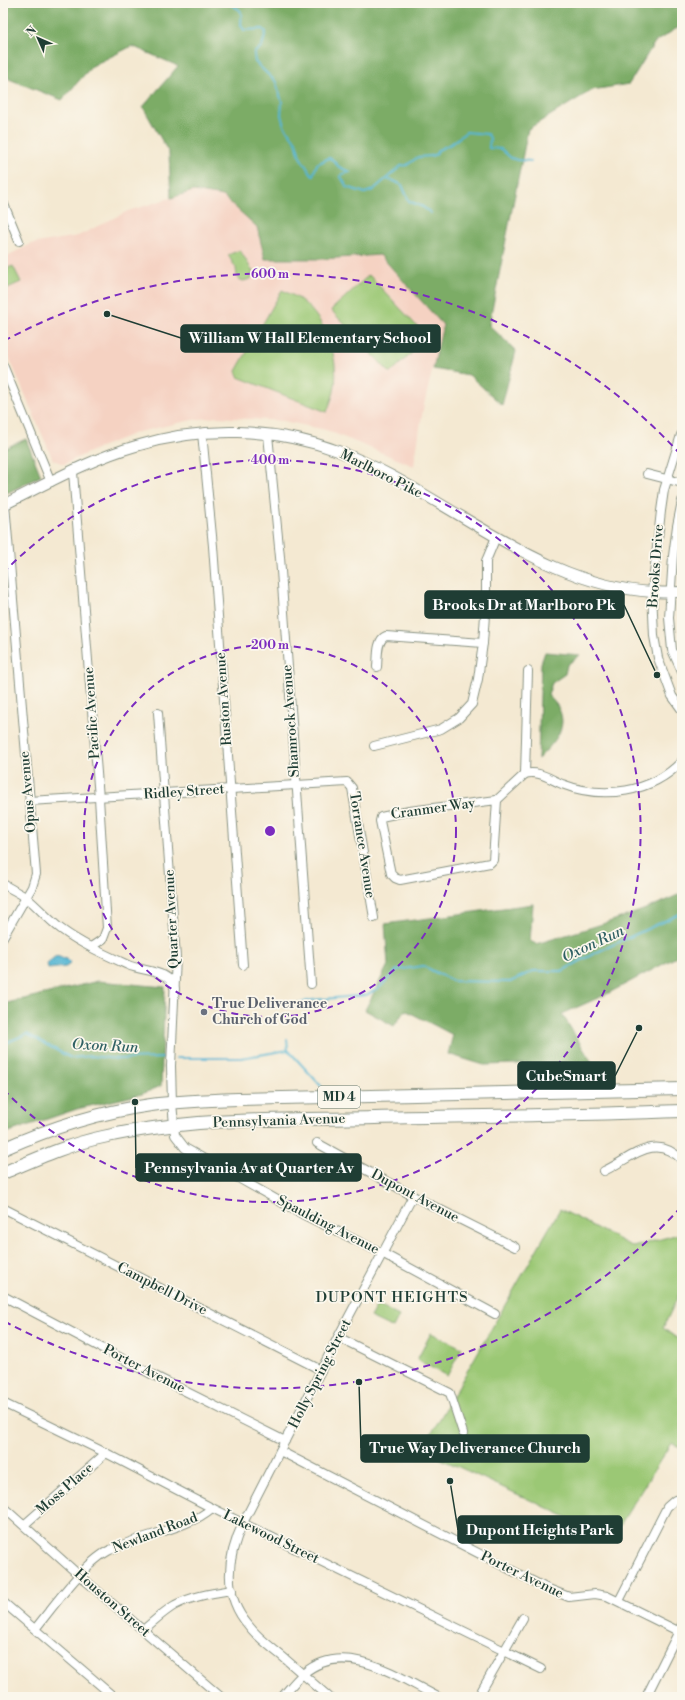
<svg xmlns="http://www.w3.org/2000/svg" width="685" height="1700" font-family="'Libre Bodoni',serif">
<rect width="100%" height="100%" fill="#fbf7ec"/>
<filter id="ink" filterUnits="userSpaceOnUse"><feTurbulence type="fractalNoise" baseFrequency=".025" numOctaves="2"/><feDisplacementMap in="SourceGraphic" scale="8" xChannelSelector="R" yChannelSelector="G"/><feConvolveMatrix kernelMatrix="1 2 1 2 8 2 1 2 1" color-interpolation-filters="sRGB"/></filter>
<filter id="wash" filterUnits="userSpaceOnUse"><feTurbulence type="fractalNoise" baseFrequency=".012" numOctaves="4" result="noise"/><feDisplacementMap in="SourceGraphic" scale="16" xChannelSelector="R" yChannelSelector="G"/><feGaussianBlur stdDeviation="0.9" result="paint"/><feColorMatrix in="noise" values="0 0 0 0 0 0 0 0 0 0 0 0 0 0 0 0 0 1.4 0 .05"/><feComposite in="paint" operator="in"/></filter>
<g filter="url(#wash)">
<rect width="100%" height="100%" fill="#f4e9d2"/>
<polygon fill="#f5d2c2" points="193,191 223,196 257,227 265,259 323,259 380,255 443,325 423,409 414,466 326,430 284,421 217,417 192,420 138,432 96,449 64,464 53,460 3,343 3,258 31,244 78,236 128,211"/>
<g fill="#9bc875" stroke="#5d8254">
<polygon points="240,250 253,272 251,279 243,281 237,278 236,268 228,255"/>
<polygon points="13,266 21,282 3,290 3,270"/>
<polygon points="369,275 428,338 390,373 331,310"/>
<path d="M282,290C287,293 293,295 298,298C324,316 339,354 335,386C334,395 330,403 327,412L238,377L236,371Z"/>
<polygon points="560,1209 633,1247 682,1233 682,1288 663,1328 682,1342 682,1448 671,1443 612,1538 422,1450"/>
<polygon points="377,1305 399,1316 393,1328 370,1317"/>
<polygon points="431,1333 462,1348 447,1376 417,1360"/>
</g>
<g fill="#7cac66" stroke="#4e744d">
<polygon points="3,3 607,3 609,9 620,3 682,3 682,25 655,42 629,84 592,90 528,129 489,325 516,351 502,405 469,375 433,369 443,325 380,255 323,259 265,259 257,227 223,196 193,191 171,198 169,153 143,107 178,66 132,46 92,66 62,100 9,79 3,67"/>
<polygon points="26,439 41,476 3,495 3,449"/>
<path d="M545,652L580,655L567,665L565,674L552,683L548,695C551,699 556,703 558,707C570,729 552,744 538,759L541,663Z"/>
<path d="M682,893V954L607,994L562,1014L592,1063L581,1062L484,1065L448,1054L453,1035L405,1010L394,1026L365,1010L388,965L385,924L533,904L530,941L536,944C585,929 636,916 682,893Z"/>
<polygon points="98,981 165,987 161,1086 142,1094 77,1109 3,1134 3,1005 7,1003"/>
</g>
<polygon fill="#55b6d3" stroke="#3a7a84" points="56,956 67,959 71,963 66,967 48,969 47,963"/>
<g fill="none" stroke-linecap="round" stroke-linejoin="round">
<g stroke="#55b6d3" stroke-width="2">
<path d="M228,3C243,11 242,9 241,25L244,30L263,29L266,32L262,46L254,53L255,62L276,82L282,102L281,115L284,126L296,142L300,157L311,174L313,175L317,164L329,158L333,160L339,167L350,172L342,174L341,177L347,187L365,193L373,190L401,166L407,165L418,157L431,156L436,154L438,150L451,144L466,132L487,134L490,138L489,148L501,149L511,158L517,160L531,161"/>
<polyline points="386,179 394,181 402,185 409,201 423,207 431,213"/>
<polyline points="284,1006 313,1000 367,995 380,987 397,970 423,966 453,981 510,982 533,971 562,971 593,954 682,913"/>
<polyline points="287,1039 288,1050"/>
<polyline points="3,1044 27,1034 71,1058 91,1056 118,1059 166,1058"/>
<polyline points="176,1058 241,1058 288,1050 321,1086"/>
</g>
</g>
</g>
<g filter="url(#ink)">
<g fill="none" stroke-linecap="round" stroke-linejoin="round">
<defs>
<g id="minor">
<polyline points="3,202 19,241"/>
<polyline points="3,365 51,482"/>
<polyline points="202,433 213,546 243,965"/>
<polyline points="268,435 280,557 311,984"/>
<polyline points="681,435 664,490 661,511 652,592 654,636 658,658 672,696 682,710"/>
<polyline points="73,472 99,798 107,928 103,939 91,947"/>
<polyline points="647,474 682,483"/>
<polyline points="682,501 677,526 673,556 669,618 672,650 682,672"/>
<path d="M377,667C378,658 376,640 386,636L483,643"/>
<polyline points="158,713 176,957 171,1066 172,1103 175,1135 185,1148 304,1215 382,1253 495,1314"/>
<polyline points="374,746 441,729 459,718 472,704 478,679 483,643 486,601 486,561 496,537"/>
<path d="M525,774C538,770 550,779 562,784C603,800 652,793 682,761"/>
<polygon points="497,800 493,860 490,863 400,880 395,878 391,874 380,821 381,817 409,811"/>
<polyline points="497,800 525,774 528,671"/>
<polyline points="29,801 347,782 352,788 374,918"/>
<path d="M3,884C11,889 19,893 27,898C39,908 49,920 61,929C81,944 106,955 128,965C144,972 169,969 175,989"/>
<polyline points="3,937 32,887 36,874 5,504"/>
<polyline points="317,1143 413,1196 515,1247"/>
<path d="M604,1171C632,1158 654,1132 682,1160"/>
<polyline points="3,1208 321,1370"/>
<polyline points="3,1296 155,1376 285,1441"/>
<polyline points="338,1337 450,1393 463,1433"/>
<polyline points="3,1403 106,1453 212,1508 541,1669"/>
<polyline points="280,1451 546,1588 569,1597 595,1594 607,1596 682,1633"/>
<polyline points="3,1507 80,1576 221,1697"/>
<polyline points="24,1525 106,1453"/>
<polyline points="619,1601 667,1507 675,1500 682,1498"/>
<polyline points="3,1602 114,1697"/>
<path d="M35,1629C53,1607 83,1564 108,1551C139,1535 187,1530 212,1508"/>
<path d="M143,1630C153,1622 163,1612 175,1605C192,1596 213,1593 232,1590"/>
<path d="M282,1697C289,1689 295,1681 303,1674C345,1638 398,1677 438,1697"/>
<path d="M329,1697C314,1684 298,1670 283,1657C271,1647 258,1638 249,1626C222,1595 227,1557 243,1523L338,1337L413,1196"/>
<polyline points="478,1697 523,1618"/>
<polyline points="646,1697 682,1625"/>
</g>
<path id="major" d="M3,505C46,484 90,459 136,446C201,426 274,427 338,451C383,468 423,494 464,518C522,553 583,588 653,592C662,593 672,592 682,592"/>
<g id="highway">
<path d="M3,1149C50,1128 100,1112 151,1105C180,1101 210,1100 239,1099L682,1089"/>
<path d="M3,1173C36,1159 69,1144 103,1137C192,1117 285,1120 375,1118C477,1116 580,1115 682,1111"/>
</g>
</defs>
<use href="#minor" stroke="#8a9383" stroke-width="10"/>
<use href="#major" stroke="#8a9383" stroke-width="12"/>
<use href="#highway" stroke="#8a9383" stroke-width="14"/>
<use href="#minor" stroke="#fff" stroke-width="8"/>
<use href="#major" stroke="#fff" stroke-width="10"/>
<use href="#highway" stroke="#fff" stroke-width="12"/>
</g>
</g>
<g fill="none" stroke="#7b2cbf" stroke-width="2" stroke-dasharray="7 5">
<circle cx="270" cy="831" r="186"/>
<path d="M3 573A371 371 0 1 1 3 1089"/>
<path d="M681 1207A557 557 0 0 1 4 1321M4 341A557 557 0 0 1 681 455"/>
</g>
<circle fill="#6b7280" stroke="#fbf7ec" stroke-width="1.5" cx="204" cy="1012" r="4"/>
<g text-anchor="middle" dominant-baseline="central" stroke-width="3.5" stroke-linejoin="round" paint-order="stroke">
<rect fill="#fbf7ec" stroke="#61756b" stroke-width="1" x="318" y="1086" width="42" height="22" rx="3"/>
<g font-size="13" font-weight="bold" fill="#1f3d34">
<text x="339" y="1097">MD 4</text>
</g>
<g font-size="14" fill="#1f3d34" stroke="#fbf7ec">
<text transform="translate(381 474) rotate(27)">Marlboro Pike</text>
<text transform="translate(656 566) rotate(-86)">Brooks Drive</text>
<text transform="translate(224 699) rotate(-94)">Ruston Avenue</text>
<text transform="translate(92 713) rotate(-94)">Pacific Avenue</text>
<text transform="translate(291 721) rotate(-94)">Shamrock Avenue</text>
<text transform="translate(28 792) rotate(-95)">Opus Avenue</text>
<text transform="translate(184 792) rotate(-4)">Ridley Street</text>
<text transform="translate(433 809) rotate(-8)">Cranmer Way</text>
<text transform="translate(362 845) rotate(81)">Torrance Avenue</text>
<text transform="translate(172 919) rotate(-93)">Quarter Avenue</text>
<text transform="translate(279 1121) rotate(-2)">Pennsylvania Avenue</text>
<text transform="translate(415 1196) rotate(28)">Dupont Avenue</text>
<text transform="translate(328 1225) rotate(27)">Spaulding Avenue</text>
<text transform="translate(162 1289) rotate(27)">Campbell Drive</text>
<text transform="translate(144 1369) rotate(27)">Porter Avenue</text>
<text transform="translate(320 1374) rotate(-63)">Holly Spring Street</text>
<text transform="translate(65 1489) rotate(-41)">Moss Place</text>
<text transform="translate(155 1533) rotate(-21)">Newland Road</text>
<text transform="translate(271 1537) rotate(26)">Lakewood Street</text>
<text transform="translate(522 1575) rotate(26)">Porter Avenue</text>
<text transform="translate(112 1603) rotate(41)">Houston Street</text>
</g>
<g font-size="14" font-weight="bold" fill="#5b616d" stroke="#fbf7ec" text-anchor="start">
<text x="212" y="1004">True Deliverance<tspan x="212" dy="16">Church of God</tspan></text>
</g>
<g font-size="15" font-style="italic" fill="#2f6164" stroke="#fbf7ec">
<text transform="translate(593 944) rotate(-25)">Oxon Run</text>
<text transform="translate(105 1046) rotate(3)">Oxon Run</text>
</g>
<g font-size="15" letter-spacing="1" fill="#1f3d34" stroke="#fbf7ec">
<text x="392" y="1297">DUPONT HEIGHTS</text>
</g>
</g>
<circle cx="270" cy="831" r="6" fill="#7b2cbf" stroke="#fbf7ec" stroke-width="2"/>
<g font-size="12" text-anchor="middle" font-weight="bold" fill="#7b2cbf" stroke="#fbf7ec" stroke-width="3.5" stroke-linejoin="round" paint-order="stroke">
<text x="270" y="278">600 m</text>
<text x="270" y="464">400 m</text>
<text x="270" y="649">200 m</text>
</g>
<path fill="none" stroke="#1f3d34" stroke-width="1.5" d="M107 314L181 338M657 675L624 605M639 1028L615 1076M135 1102L136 1168M359 1382L361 1448M450 1481L458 1530"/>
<g fill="#1f3d34" stroke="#fbf7ec" stroke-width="1.5">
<circle cx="107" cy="314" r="4"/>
<circle cx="657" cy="675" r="4"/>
<circle cx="639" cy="1028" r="4"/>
<circle cx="135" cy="1102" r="4"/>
<circle cx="359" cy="1382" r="4"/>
<circle cx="450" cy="1481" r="4"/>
</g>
<g fill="#1f3d34" stroke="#1f3d34" stroke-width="1.5">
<rect x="181" y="325" width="259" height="27" rx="4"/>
<rect x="425" y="591" width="199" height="27" rx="4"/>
<rect x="518" y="1062" width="97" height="27" rx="4"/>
<rect x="136" y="1154" width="225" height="27" rx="4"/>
<rect x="361" y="1435" width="228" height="27" rx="4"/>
<rect x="458" y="1516" width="164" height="27" rx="4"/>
</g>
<g font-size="15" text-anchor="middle" font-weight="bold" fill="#fff">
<text x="310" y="343">William W Hall Elementary School</text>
<text x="524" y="610">Brooks Dr at Marlboro Pk</text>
<text x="566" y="1081">CubeSmart</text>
<text x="249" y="1173">Pennsylvania Av at Quarter Av</text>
<text x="475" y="1453">True Way Deliverance Church</text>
<text x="540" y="1535">Dupont Heights Park</text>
</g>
<rect width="685" height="1700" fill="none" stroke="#fbf7ec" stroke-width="16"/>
<g transform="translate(38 38) rotate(315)" stroke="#fbf7ec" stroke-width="3" paint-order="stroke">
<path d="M0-3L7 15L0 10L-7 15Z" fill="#1f3d34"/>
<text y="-6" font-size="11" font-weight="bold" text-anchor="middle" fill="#1f3d34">N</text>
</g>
</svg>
